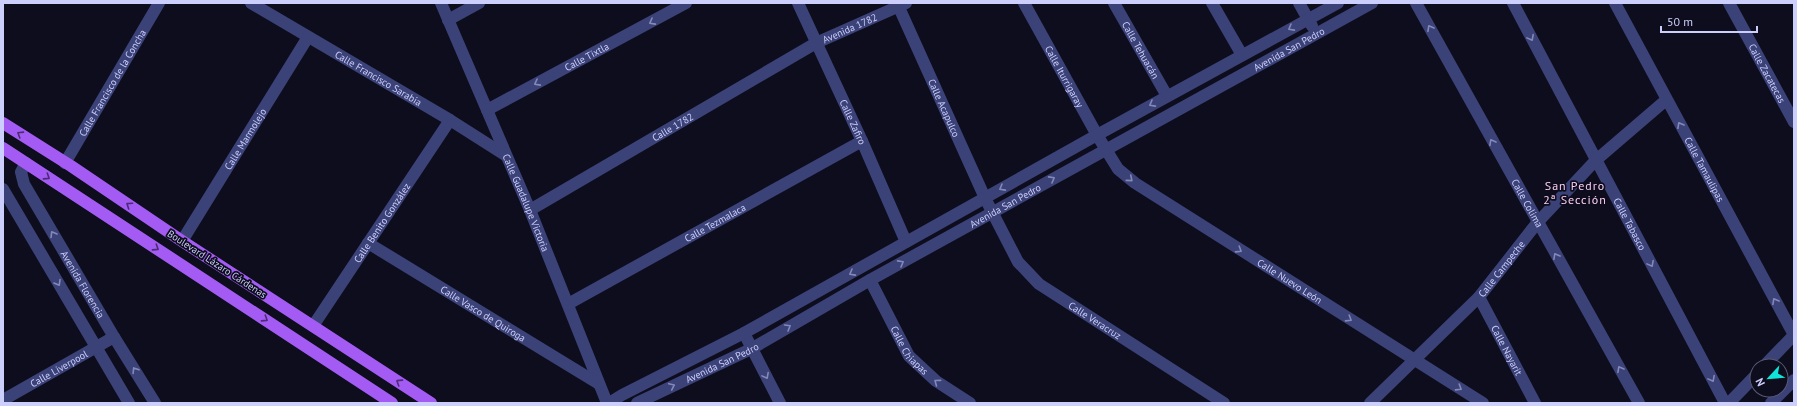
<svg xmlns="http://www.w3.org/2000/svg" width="1797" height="406" font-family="'PT Sans',sans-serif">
<rect width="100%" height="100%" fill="#0d0d1d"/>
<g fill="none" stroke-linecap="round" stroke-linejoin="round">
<g stroke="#3b4278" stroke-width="12">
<path id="s1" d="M251,3L450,120L505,155"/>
<path id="s2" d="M441,3L530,210L607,403"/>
<path id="s3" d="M798,3L862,141L906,242"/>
<path id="s4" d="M897,3L985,198L1018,262L1039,284L1224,403"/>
<path id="s5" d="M1024,3L1097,135L1118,169L1135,183L1483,403"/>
<path id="s6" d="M1114,3L1167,96"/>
<polyline points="1212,3 1242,55"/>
<polyline points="1299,3 1312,26"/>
<path id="s7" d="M1416,3L1639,403"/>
<path id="s8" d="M1513,3L1725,403"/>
<path id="s9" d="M1615,3L1794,335"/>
<path id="s10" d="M1729,3L1794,122"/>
<polyline points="448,20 479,3"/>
<path id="s11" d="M487,110L686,3"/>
<path id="s12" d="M26,163L21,172L24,184L114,337L155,403"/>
<path id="s13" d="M65,163L159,3"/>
<polyline points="3,189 129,403"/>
<path id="s14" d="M530,210L816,43L906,3"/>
<path id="s15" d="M182,241L308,37"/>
<path id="s16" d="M368,243L599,384"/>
<path id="s17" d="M870,280L909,356L936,381L970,403"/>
<path id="s18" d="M1479,297L1535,403"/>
<path id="s19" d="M568,304L862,141"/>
<path id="s20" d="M313,326L450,120"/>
<polyline points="744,333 780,403"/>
<polyline points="1764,366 1794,335"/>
<path id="s21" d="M3,400L114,337"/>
<polyline points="609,403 622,395 744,333 1097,135 1338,3"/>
<path id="s22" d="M637,403L751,349L870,280L1372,3"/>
<path id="s23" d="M1370,403L1479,297L1537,223L1595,161L1666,100"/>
<polyline points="1729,403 1757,374"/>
<polyline points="1771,403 1794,380"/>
</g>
<g stroke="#a45bf4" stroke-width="12">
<polyline points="3,123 71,166 182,241 431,403"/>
<polyline points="3,148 392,403"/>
</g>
</g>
<defs><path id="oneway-chevron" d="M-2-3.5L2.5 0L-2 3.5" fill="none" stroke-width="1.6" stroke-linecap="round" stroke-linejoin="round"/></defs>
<g stroke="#8488ba">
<use href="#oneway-chevron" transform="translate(652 22) rotate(152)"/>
<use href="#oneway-chevron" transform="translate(1291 28) rotate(151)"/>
<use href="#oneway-chevron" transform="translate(1430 28) rotate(-119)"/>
<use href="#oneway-chevron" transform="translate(1531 38) rotate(62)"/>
<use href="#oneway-chevron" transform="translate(537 83) rotate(152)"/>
<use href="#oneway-chevron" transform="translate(1152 104) rotate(151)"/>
<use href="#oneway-chevron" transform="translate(1680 125) rotate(-119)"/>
<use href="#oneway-chevron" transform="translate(1492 142) rotate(-119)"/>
<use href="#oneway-chevron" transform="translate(1052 179) rotate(-29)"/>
<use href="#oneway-chevron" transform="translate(1130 179) rotate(40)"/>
<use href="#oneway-chevron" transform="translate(1002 188) rotate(151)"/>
<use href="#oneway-chevron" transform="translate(53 234) rotate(-121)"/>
<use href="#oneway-chevron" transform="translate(1239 250) rotate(32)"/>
<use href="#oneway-chevron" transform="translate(1556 256) rotate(-119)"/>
<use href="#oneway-chevron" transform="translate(901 263) rotate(-29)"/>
<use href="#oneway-chevron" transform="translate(1651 264) rotate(62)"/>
<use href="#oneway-chevron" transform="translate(852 273) rotate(151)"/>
<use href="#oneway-chevron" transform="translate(58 283) rotate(60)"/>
<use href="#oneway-chevron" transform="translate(1775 301) rotate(-119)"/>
<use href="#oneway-chevron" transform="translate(1349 319) rotate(32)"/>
<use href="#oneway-chevron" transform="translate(788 327) rotate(-30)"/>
<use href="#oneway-chevron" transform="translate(1620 369) rotate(-119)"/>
<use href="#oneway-chevron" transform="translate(135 370) rotate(-122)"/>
<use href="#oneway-chevron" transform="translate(766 376) rotate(62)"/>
<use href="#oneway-chevron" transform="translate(1712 379) rotate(62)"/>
<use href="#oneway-chevron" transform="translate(937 382) rotate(-143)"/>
<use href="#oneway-chevron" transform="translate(672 386) rotate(-25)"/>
<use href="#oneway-chevron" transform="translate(1459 388) rotate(32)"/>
</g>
<g stroke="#492c73">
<use href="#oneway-chevron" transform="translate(20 134) rotate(-148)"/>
<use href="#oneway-chevron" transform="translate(47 177) rotate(33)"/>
<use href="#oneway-chevron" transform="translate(129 205) rotate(-146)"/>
<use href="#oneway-chevron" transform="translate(156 248) rotate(33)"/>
<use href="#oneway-chevron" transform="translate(265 319) rotate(33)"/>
<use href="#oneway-chevron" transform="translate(399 382) rotate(-147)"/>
</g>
<g text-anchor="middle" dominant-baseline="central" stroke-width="3.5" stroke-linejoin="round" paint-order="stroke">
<g font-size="10" fill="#cccefb" stroke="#0d0d1d">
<text stroke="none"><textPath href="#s14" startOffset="368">Avenida 1782</textPath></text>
<text stroke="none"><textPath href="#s22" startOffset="742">Avenida San Pedro</textPath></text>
<text stroke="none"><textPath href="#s6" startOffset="54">Calle Tehuacán</textPath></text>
<text stroke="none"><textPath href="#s11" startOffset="113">Calle Tixtla</textPath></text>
<text stroke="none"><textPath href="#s10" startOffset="80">Calle Zacatecas</textPath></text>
<text stroke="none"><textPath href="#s5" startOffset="84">Calle Iturrigaray</textPath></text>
<text stroke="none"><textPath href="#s1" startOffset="148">Calle Francisco Sarabia</textPath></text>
<text stroke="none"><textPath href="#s13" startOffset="93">Calle Francisco de la Concha</textPath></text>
<text stroke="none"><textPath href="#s4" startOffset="115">Calle Acapulco</textPath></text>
<text stroke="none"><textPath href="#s3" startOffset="131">Calle Zafiro</textPath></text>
<text stroke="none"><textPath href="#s14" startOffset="165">Calle 1782</textPath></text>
<text stroke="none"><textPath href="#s15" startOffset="120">Calle Marmolejo</textPath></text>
<text stroke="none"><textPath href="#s9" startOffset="189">Calle Tamaulipas</textPath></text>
<text stroke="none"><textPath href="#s2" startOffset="217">Calle Guadalupe Victoria</textPath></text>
<text stroke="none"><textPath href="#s7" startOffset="229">Calle Colima</textPath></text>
<text stroke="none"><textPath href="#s22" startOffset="418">Avenida San Pedro</textPath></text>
<text stroke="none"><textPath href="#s19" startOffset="168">Calle Tezmalaca</textPath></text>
<text stroke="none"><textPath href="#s20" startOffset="124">Calle Benito González</textPath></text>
<text stroke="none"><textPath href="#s8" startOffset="250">Calle Tabasco</textPath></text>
<text transform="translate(217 264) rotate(33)">Boulevard Lázaro Cárdenas</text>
<text stroke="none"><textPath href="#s23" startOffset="188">Calle Campeche</textPath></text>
<text stroke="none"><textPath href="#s5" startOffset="396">Calle Nuevo León</textPath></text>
<text stroke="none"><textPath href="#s12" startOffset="139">Avenida Florencia</textPath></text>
<text stroke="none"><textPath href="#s16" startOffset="135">Calle Vasco de Quiroga</textPath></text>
<text stroke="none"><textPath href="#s4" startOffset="383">Calle Veracruz</textPath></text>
<text stroke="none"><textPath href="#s17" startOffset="81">Calle Chiapas</textPath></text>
<text stroke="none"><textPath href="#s18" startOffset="60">Calle Nayarit</textPath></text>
<text stroke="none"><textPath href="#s22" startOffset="94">Avenida San Pedro</textPath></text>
<text stroke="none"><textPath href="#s21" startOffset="64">Calle Liverpool</textPath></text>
</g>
<g font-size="12" letter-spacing="1" fill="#fccef2" stroke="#0d0d1d">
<text x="1575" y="185">San Pedro<tspan x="1575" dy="14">2ª Sección</tspan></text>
</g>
</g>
<rect width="1797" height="406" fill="none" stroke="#cccefb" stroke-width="8"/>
<g transform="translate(1769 378) rotate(244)"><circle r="19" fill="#0d0d1d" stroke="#595a76"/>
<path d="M0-3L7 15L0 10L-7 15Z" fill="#10e4d9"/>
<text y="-6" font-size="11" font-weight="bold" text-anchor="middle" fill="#cccefb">N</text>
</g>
<path d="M1661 26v6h96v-6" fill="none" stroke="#cccefb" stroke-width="2"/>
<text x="1667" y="26" font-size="12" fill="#cccefb" stroke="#0d0d1d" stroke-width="3" paint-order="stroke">50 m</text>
</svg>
